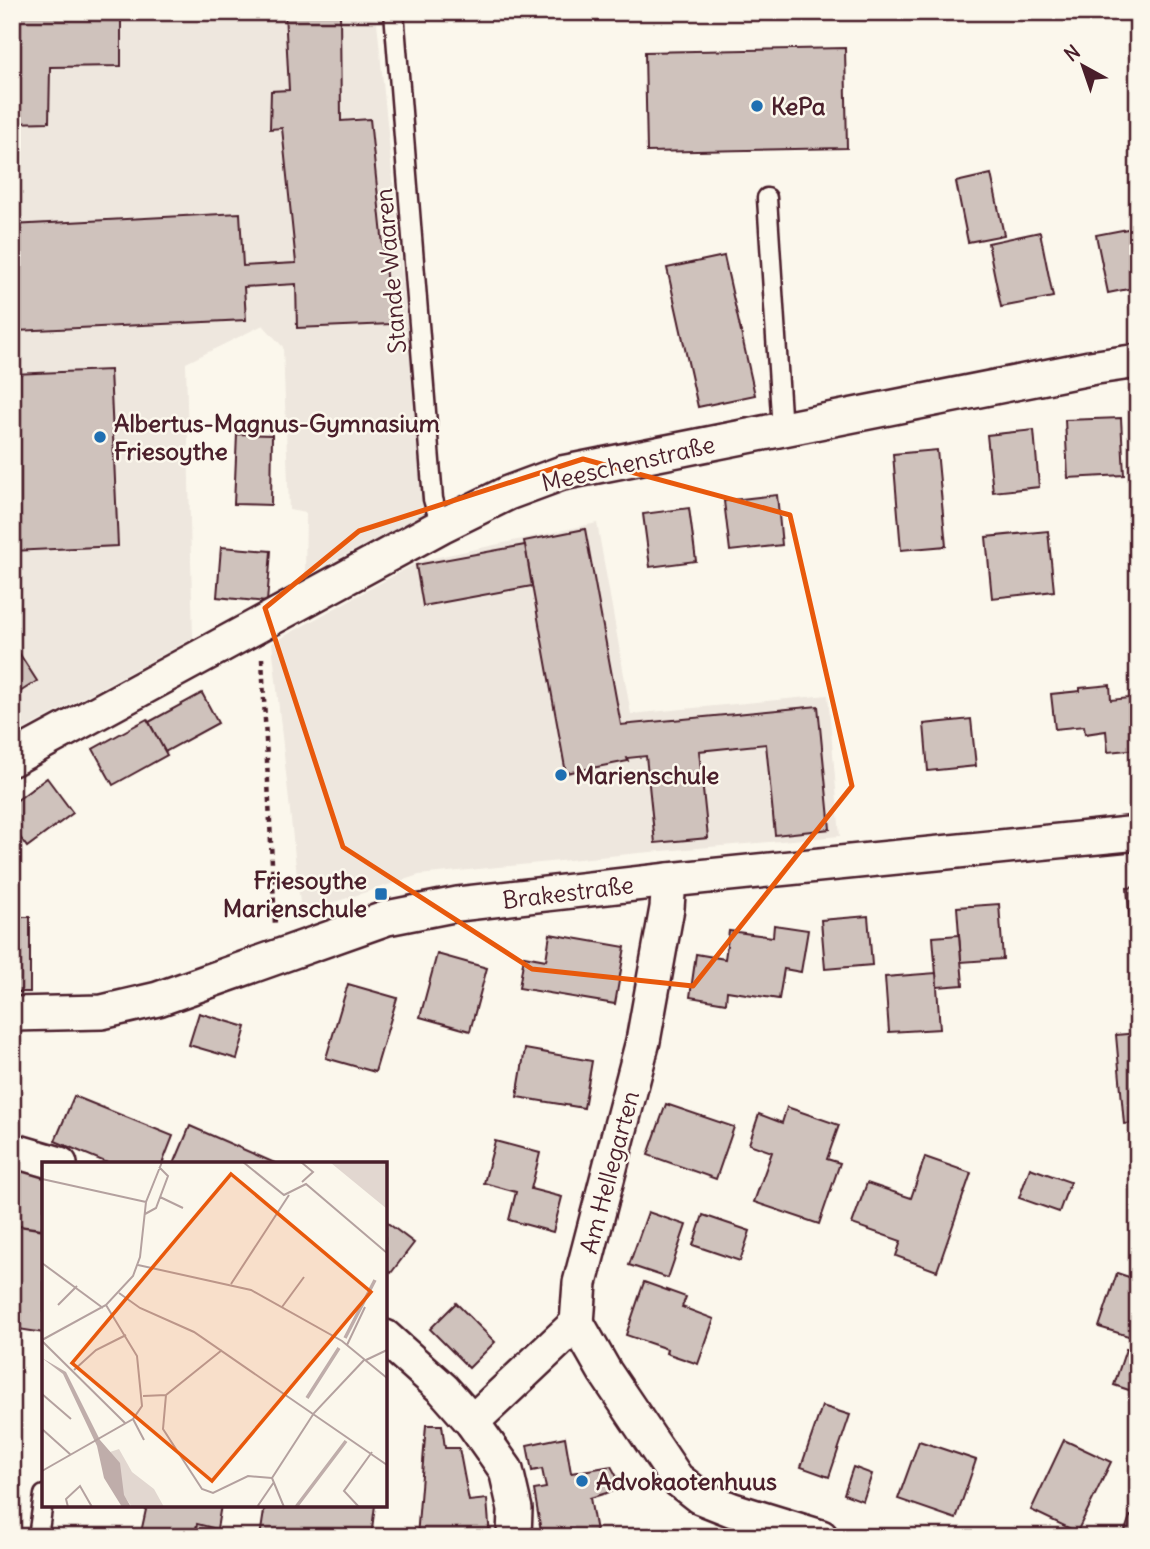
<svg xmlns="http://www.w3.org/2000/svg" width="1150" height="1549" font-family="Delius,sans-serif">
<rect width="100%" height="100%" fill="#fbf7ec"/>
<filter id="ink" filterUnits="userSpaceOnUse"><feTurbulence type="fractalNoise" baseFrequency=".0143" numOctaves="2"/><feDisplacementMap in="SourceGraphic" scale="14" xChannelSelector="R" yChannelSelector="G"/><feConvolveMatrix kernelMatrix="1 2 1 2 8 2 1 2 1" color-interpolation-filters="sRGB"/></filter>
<g filter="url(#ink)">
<g fill="#eee7de">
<polygon points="12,12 376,12 426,513 305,576 306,513 289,510 283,347 263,325 186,363 193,638 12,736"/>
<polygon points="597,523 631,714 828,695 840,836 639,853 419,875 301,913 272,643 420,561"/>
</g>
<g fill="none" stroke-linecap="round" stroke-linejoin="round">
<polyline stroke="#907477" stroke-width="9" points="1137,12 1138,14"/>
</g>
<g fill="#cfc2bc" stroke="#4a1f2b" stroke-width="2">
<polygon points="12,12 121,12 121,66 50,67 49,122 12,123"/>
<polygon points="285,12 340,12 341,121 370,119 391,324 297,328 296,284 244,287 246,320 16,331 12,225 240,213 243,266 296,263 282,128 270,129 271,91 289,90"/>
<polygon points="845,48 847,148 647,152 645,52"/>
<polygon points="991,174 1004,235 968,242 956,182"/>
<polygon points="1138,227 1138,287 1108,293 1096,235"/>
<polygon points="1040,232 1053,297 1001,307 988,243"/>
<polygon points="724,256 755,395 698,407 667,268"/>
<polygon points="110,370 118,546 12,551 12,374"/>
<polygon points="1121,418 1124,475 1068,478 1065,420"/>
<polygon points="1034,430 1039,487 993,492 987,435"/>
<polygon points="237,434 272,435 271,505 234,504"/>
<polygon points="937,450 946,546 901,550 893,454"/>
<polygon points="777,495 782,545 730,551 724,501"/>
<polygon points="689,508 696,561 650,567 643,514"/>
<polygon points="585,529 621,725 818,706 830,829 775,835 766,744 699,751 708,838 655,843 646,756 627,758 628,761 566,773 524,541"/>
<polygon points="1048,531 1054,591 992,598 986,537"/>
<polygon points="525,545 532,586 423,606 416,565"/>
<polygon points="221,547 271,551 267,602 217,597"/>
<polygon points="12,642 37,681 12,697"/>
<polygon points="1110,685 1111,700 1138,697 1138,749 1108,752 1106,731 1085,734 1084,726 1055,729 1051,694 1080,691 1080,688"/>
<polygon points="202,693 218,723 165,752 149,722"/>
<polygon points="147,719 167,755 113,785 93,749"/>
<polygon points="971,719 976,766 928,771 924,724"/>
<polygon points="47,778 73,813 27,847 12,826 12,804"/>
<polygon points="1138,887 1138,937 1131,938 1127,888"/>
<polygon points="999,904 1003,959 961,962 957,907"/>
<polygon points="868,916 872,965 825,969 821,920"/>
<rect x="12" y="917" width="18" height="75"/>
<polygon points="774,925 808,930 801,972 784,969 779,999 727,991 726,1003 690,997 696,954 725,959 729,931 773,937"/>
<polygon points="550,934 625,947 615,1004 519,988 524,956 546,960"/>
<polygon points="959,935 963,985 937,987 933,937"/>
<polygon points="437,954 487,968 470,1031 420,1017"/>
<polygon points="936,973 940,1029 889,1032 885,977"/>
<polygon points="348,984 397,998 375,1072 326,1058"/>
<polygon points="199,1013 246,1027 237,1059 189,1045"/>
<polygon points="12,1033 15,1033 17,1119 12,1119"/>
<polygon points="1138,1033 1138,1123 1124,1124 1116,1035"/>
<polygon points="525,1049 592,1061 584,1108 517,1097"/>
<polygon points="74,1096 173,1136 162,1164 110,1164 55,1141"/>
<polygon points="666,1104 734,1127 716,1179 648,1155"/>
<polygon points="787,1107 839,1125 827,1159 840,1163 819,1224 754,1202 772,1152 749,1144 759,1114 782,1123"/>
<polygon points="190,1126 277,1164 174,1164"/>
<polygon points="495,1141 540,1153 531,1189 562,1197 553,1232 509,1220 516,1192 484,1183"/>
<polygon points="925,1157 971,1173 937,1271 896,1256 901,1241 852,1224 867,1183 911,1198"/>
<polygon points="12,1168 44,1173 44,1217 42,1229 12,1225"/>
<polygon points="1030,1168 1070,1182 1059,1212 1019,1198"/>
<polygon points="648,1212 686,1225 668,1278 629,1265"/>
<polygon points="703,1215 750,1231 740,1261 693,1245"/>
<polygon points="385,1221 414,1243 391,1273 385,1269"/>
<polygon points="12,1225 44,1230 44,1333 12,1328"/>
<polygon points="1117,1273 1138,1280 1138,1339 1099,1327"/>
<polygon points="644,1282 686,1297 682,1307 714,1319 698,1364 666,1353 667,1349 626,1335"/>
<polygon points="456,1303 495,1342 469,1368 430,1329"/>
<polygon points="1126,1349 1138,1352 1138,1393 1114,1385"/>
<polygon points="822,1406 850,1415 829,1477 801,1467"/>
<polygon points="426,1425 442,1425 445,1448 459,1448 469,1501 487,1499 490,1537 417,1537"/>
<polygon points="565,1437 571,1473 611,1466 623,1488 590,1498 597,1537 542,1537 534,1490 546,1488 542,1469 532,1471 527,1445"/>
<polygon points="1064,1440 1111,1462 1077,1532 1031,1510"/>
<polygon points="919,1441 976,1460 956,1519 898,1499"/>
<polygon points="853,1467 872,1474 863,1501 844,1494"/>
<polygon points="147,1505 221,1505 217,1529 197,1524 194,1537 140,1537"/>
<polygon points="265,1505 375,1505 371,1537 260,1537"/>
<polygon points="1130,1516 1138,1519 1138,1537 1123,1537"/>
</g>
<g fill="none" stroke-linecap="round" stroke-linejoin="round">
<defs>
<g id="service">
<polyline points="394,12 433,499 441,526"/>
<polyline points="767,198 782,430"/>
<polyline points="38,1537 44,1495"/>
</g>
<g id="minor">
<polyline points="12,759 441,526 508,493 562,473 1090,368 1138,361"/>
<polyline points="12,1014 102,1012 158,999 387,918 458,904 669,880 1138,833"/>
<polyline points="12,1150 60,1164"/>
<polyline points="577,1323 605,1372 677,1479 700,1497 733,1510 821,1537"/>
<polyline points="385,1337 443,1389 472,1422 506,1470 515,1509 514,1537"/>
<polyline points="472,1422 577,1323 580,1283 643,1041 667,908 669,880"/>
</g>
</defs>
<use href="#service" stroke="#4a1f2b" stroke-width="23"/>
<use href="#minor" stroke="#4a1f2b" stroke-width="38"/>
<g stroke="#4a1f2b" stroke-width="4.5" stroke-dasharray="5 5" stroke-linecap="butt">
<polyline points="262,658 275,925"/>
<polyline points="12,1422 16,1423"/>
</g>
<use href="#service" stroke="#fbf7ec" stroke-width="18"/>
<use href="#minor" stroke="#fbf7ec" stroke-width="33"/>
</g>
</g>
<path fill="none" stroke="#e8590c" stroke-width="5" stroke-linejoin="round" d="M583,459L790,515L852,786L693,986L532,969L343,847L265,608L359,531Z"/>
<g fill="#1f6fb2" stroke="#fbf7ec" stroke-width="2.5">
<circle cx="757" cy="106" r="7"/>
<circle cx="100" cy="437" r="7"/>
<circle cx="561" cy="775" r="7"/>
<rect x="374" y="887" width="14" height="14" rx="3.5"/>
<circle cx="582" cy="1481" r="7"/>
</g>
<g text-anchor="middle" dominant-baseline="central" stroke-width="5" stroke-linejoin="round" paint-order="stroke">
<g font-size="24" font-weight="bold" fill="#4a1f2b" stroke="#fbf7ec" text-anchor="start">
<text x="771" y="106">KePa</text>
<text x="114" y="423">Albertus-Magnus-Gymnasium<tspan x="114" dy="28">Friesoythe</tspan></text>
<text x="575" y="775">Marienschule</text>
<text x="367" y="880" text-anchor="end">Friesoythe<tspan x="367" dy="28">Marienschule</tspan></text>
<text x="596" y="1481">Advokaotenhuus</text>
</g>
<g font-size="24" fill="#4a1f2b" stroke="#fbf7ec">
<text transform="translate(390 271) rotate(-95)">Stande Waaren</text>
<text transform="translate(628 463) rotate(-13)">Meeschenstraße</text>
<text transform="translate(568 892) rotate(-7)">Brakestraße</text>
<text transform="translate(609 1172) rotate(-75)">Am Hellegarten</text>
</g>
</g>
<g transform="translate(42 1162)">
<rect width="345" height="345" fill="#fbf7ec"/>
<path d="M345,0V47L289,1L290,0ZM59,280L68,290L77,287L90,310L112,327L122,345H90L64,309Z" fill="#e2d7d0"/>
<path d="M0,196L24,210L58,278L78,301L82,333L89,345H80L62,316L55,284L21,212Z" fill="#bfadaa"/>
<path fill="none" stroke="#bfadaa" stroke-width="3.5" d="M303,176L333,118M265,236L297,186M254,345L304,279"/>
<path fill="none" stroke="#b4a19f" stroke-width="2" d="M201,0L242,33L264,22L345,91M259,0L271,10L260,20M0,17L104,40M118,35L141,46M103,52L114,46L126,14L117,5M0,101L61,146M96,103L209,128L300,179L345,216M189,122L247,33M77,131L98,146L152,170L345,303M16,143L35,124M240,145L262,115M0,178L64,143L91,114L98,95L104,40L120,0M0,179L83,261M305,183L323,145M324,198L345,188M32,208L54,188L84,173M0,232L29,257M124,233L121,267L160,327L171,331L206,314L230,316M101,234L124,233L180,188M91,257L102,278M0,267L29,293M0,309L91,257L100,244L95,194L64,143M230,316L272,251L323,197M230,316L242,345M26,345L24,337L38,324L50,345M215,345L232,320M317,345L302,329L330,290"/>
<path fill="#e8590c" fill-opacity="0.15" stroke="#e8590c" stroke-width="3.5" d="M189,12L329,130L170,319L30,201Z"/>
<rect width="345" height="345" fill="none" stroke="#4a1f2b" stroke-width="3.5"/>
</g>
<rect width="1150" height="1549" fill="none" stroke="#fbf7ec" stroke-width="42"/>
<rect x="21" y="21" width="1108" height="1507" fill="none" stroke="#4a1f2b" stroke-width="2.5" filter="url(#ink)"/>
<g transform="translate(1083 66) rotate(320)" stroke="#fbf7ec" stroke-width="5" paint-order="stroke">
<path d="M0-5L12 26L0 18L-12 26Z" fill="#4a1f2b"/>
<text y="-10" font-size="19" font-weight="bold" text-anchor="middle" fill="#4a1f2b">N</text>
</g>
</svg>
